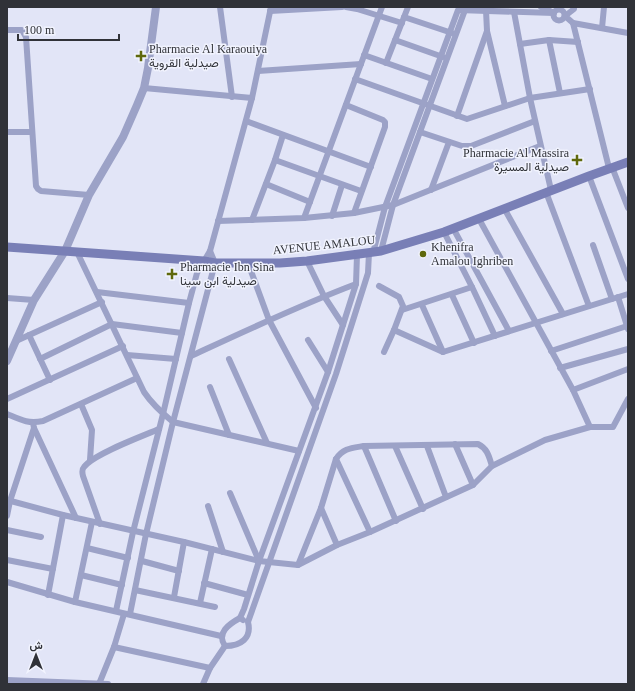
<svg xmlns="http://www.w3.org/2000/svg" width="635" height="691" font-family="'Times New Roman',Vazirmatn,serif">
<rect width="100%" height="100%" fill="#e2e5f7"/>
<g fill="none" stroke-linecap="round" stroke-linejoin="round">
<g stroke="#9ca2c7" stroke-width="6">
<polyline points="220,7 232,97"/>
<polyline points="346,7 357,9 402,23"/>
<polyline points="541,7 552,12"/>
<polyline points="574,7 574,9 565,16 573,23 628,33"/>
<circle cx="559" cy="15" r="5.5"/>
<polyline points="486,10 487,31 505,106"/>
<polyline points="270,11 342,7"/>
<polyline points="514,12 530,98 551,190"/>
<polyline points="404,17 452,33"/>
<polyline points="573,23 609,168"/>
<polyline points="602,28 604,7"/>
<polyline points="7,30 22,30 26,37 36,186 38,189 41,191 89,195"/>
<polyline points="395,40 443,57"/>
<polyline points="549,40 560,93"/>
<polyline points="520,44 549,40 578,42"/>
<polyline points="364,55 432,79"/>
<polyline points="386,63 408,7"/>
<polyline points="258,71 361,64"/>
<polyline points="355,79 467,119 530,98 590,89"/>
<polyline points="144,88 252,98"/>
<polyline points="346,105 383,120 385,122 385,127 354,213"/>
<polyline points="457,116 487,31"/>
<polyline points="246,121 371,167"/>
<polyline points="7,132 31,132"/>
<polyline points="420,132 462,146 471,146 535,121"/>
<polyline points="275,160 361,191"/>
<polyline points="612,167 628,208"/>
<polyline points="589,176 628,279"/>
<polyline points="266,184 310,202"/>
<polyline points="431,190 449,142"/>
<polyline points="546,192 589,306"/>
<polyline points="504,208 563,314"/>
<polyline points="332,216 342,185"/>
<polyline points="304,218 382,7"/>
<polyline points="479,219 573,390 590,427"/>
<polyline points="252,220 275,160 283,135"/>
<polyline points="218,221 304,218 354,213 393,205 540,146"/>
<polyline points="453,228 509,331"/>
<polyline points="444,232 472,287 495,336"/>
<polyline points="593,245 612,299"/>
<polyline points="381,251 393,205 465,10"/>
<path d="M77,252L144,392C152,404 162,413 173,422L299,451"/>
<polyline points="373,253 385,207 458,10 554,13"/>
<polyline points="307,261 324,296 343,325"/>
<polyline points="248,263 269,320 316,408"/>
<polyline points="379,286 399,297 403,306 394,330 384,352"/>
<polyline points="97,292 189,303"/>
<polyline points="452,295 474,343"/>
<polyline points="618,297 628,329"/>
<polyline points="7,298 34,300"/>
<polyline points="422,305 443,352"/>
<polyline points="402,310 472,287"/>
<polyline points="394,330 443,352 628,294"/>
<polyline points="29,335 50,380"/>
<polyline points="308,340 328,372"/>
<polyline points="16,341 102,302"/>
<polyline points="551,351 627,326"/>
<polyline points="127,355 176,359"/>
<path d="M191,356C245,331 300,305 356,284"/>
<polyline points="40,359 112,324 182,333"/>
<polyline points="229,359 267,443"/>
<polyline points="560,368 628,349"/>
<polyline points="210,387 229,435"/>
<polyline points="573,390 628,369"/>
<polyline points="7,399 123,346"/>
<polyline points="81,404 92,430 90,460"/>
<path d="M7,414C21,420 28,424 43,421L137,378"/>
<polyline points="33,423 34,428 76,518"/>
<polyline points="455,444 473,485"/>
<polyline points="364,446 396,521"/>
<polyline points="395,446 423,509"/>
<polyline points="427,446 446,497"/>
<polyline points="336,459 370,532"/>
<polyline points="230,493 259,561"/>
<polyline points="7,500 63,515 184,542 259,561 298,565 337,545 370,532 473,485 492,466 545,440 590,427 613,427 628,399"/>
<polyline points="208,506 223,552"/>
<polyline points="321,508 337,545"/>
<polyline points="7,516 10,501 34,428"/>
<path d="M100,524L83,476C82,472 82,469 84,467C93,454 143,436 159,429"/>
<polyline points="7,530 41,537"/>
<polyline points="87,548 128,558"/>
<polyline points="7,560 53,569"/>
<polyline points="142,561 179,571"/>
<path d="M298,565L321,508L336,459C343,448 352,448 364,446L478,444C488,449 489,457 492,466"/>
<polyline points="81,575 122,585"/>
<polyline points="7,582 75,602 221,636"/>
<polyline points="204,583 248,595"/>
<polyline points="135,590 215,607"/>
<polyline points="48,595 63,515"/>
<polyline points="174,597 184,542"/>
<polyline points="75,602 92,522"/>
<polyline points="200,603 212,549"/>
<polyline points="116,611 133,532 163,414 189,303 197,273 210,251 252,98 271,7"/>
<polyline points="130,614 146,534 173,422 215,263 210,251"/>
<polyline points="240,618 244,609 259,561 328,372 356,284 357,255"/>
<path d="M225,646C241,646 252,638 248,622L336,374L368,273L369,253"/>
<path d="M225,646C216,633 229,624 240,618L243,620"/>
<polyline points="114,647 210,668"/>
<polyline points="7,680 108,684"/>
<polyline points="99,684 114,647 124,614"/>
<polyline points="203,684 210,668 225,646"/>
</g>
<polyline stroke="#9ca2c7" stroke-width="8" points="7,361 34,300 65,251 89,195 123,137 137,105 144,88 148,68 156,7"/>
<polyline stroke="#797fb6" stroke-width="9" points="7,247 204,261 215,263 280,263 307,261 381,251 444,232 589,176 628,162"/>
</g>
<g fill="#5f680c" stroke="#f1f3fe" stroke-width="1.5">
<path d="M139 50h4v4h4v4h-4v4h-4v-4h-4v-4h4z"/>
<path d="M575 154h4v4h4v4h-4v4h-4v-4h-4v-4h4z"/>
<circle cx="423" cy="254" r="4"/>
<path d="M170 268h4v4h4v4h-4v4h-4v-4h-4v-4h4z"/>
</g>
<g text-anchor="middle" dominant-baseline="central" stroke-width="3" stroke-linejoin="round" paint-order="stroke">
<g font-size="12" fill="#303238" stroke="#f1f3fe" text-anchor="start">
<text x="149" y="49">Pharmacie Al Karaouiya<tspan x="149" dy="14">صيدلية القروية</tspan></text>
<text x="569" y="153" text-anchor="end">Pharmacie Al Massira<tspan x="569" dy="14">صيدلية المسيرة</tspan></text>
<text x="431" y="247">Khenifra<tspan x="431" dy="14">Amalou Ighriben</tspan></text>
<text x="180" y="267">Pharmacie Ibn Sina<tspan x="180" dy="14">صيدلية ابن سينا</tspan></text>
</g>
<g font-size="12" fill="#303238" stroke="#f1f3fe">
<text transform="translate(324 245) rotate(-6)">AVENUE AMALOU</text>
</g>
</g>
<rect width="635" height="691" fill="none" stroke="#303238" stroke-width="16"/>
<g transform="translate(36 655)" stroke="#f1f3fe" stroke-width="3" paint-order="stroke">
<path d="M0-3L7 15L0 10L-7 15Z" fill="#303238"/>
<text y="-6" font-size="11" font-weight="bold" text-anchor="middle" fill="#303238">ش</text>
</g>
<path d="M18 34v6h101v-6" fill="none" stroke="#303238" stroke-width="2"/>
<text x="24" y="34" font-size="12" fill="#303238" stroke="#f1f3fe" stroke-width="3" paint-order="stroke">100 m</text>
</svg>
